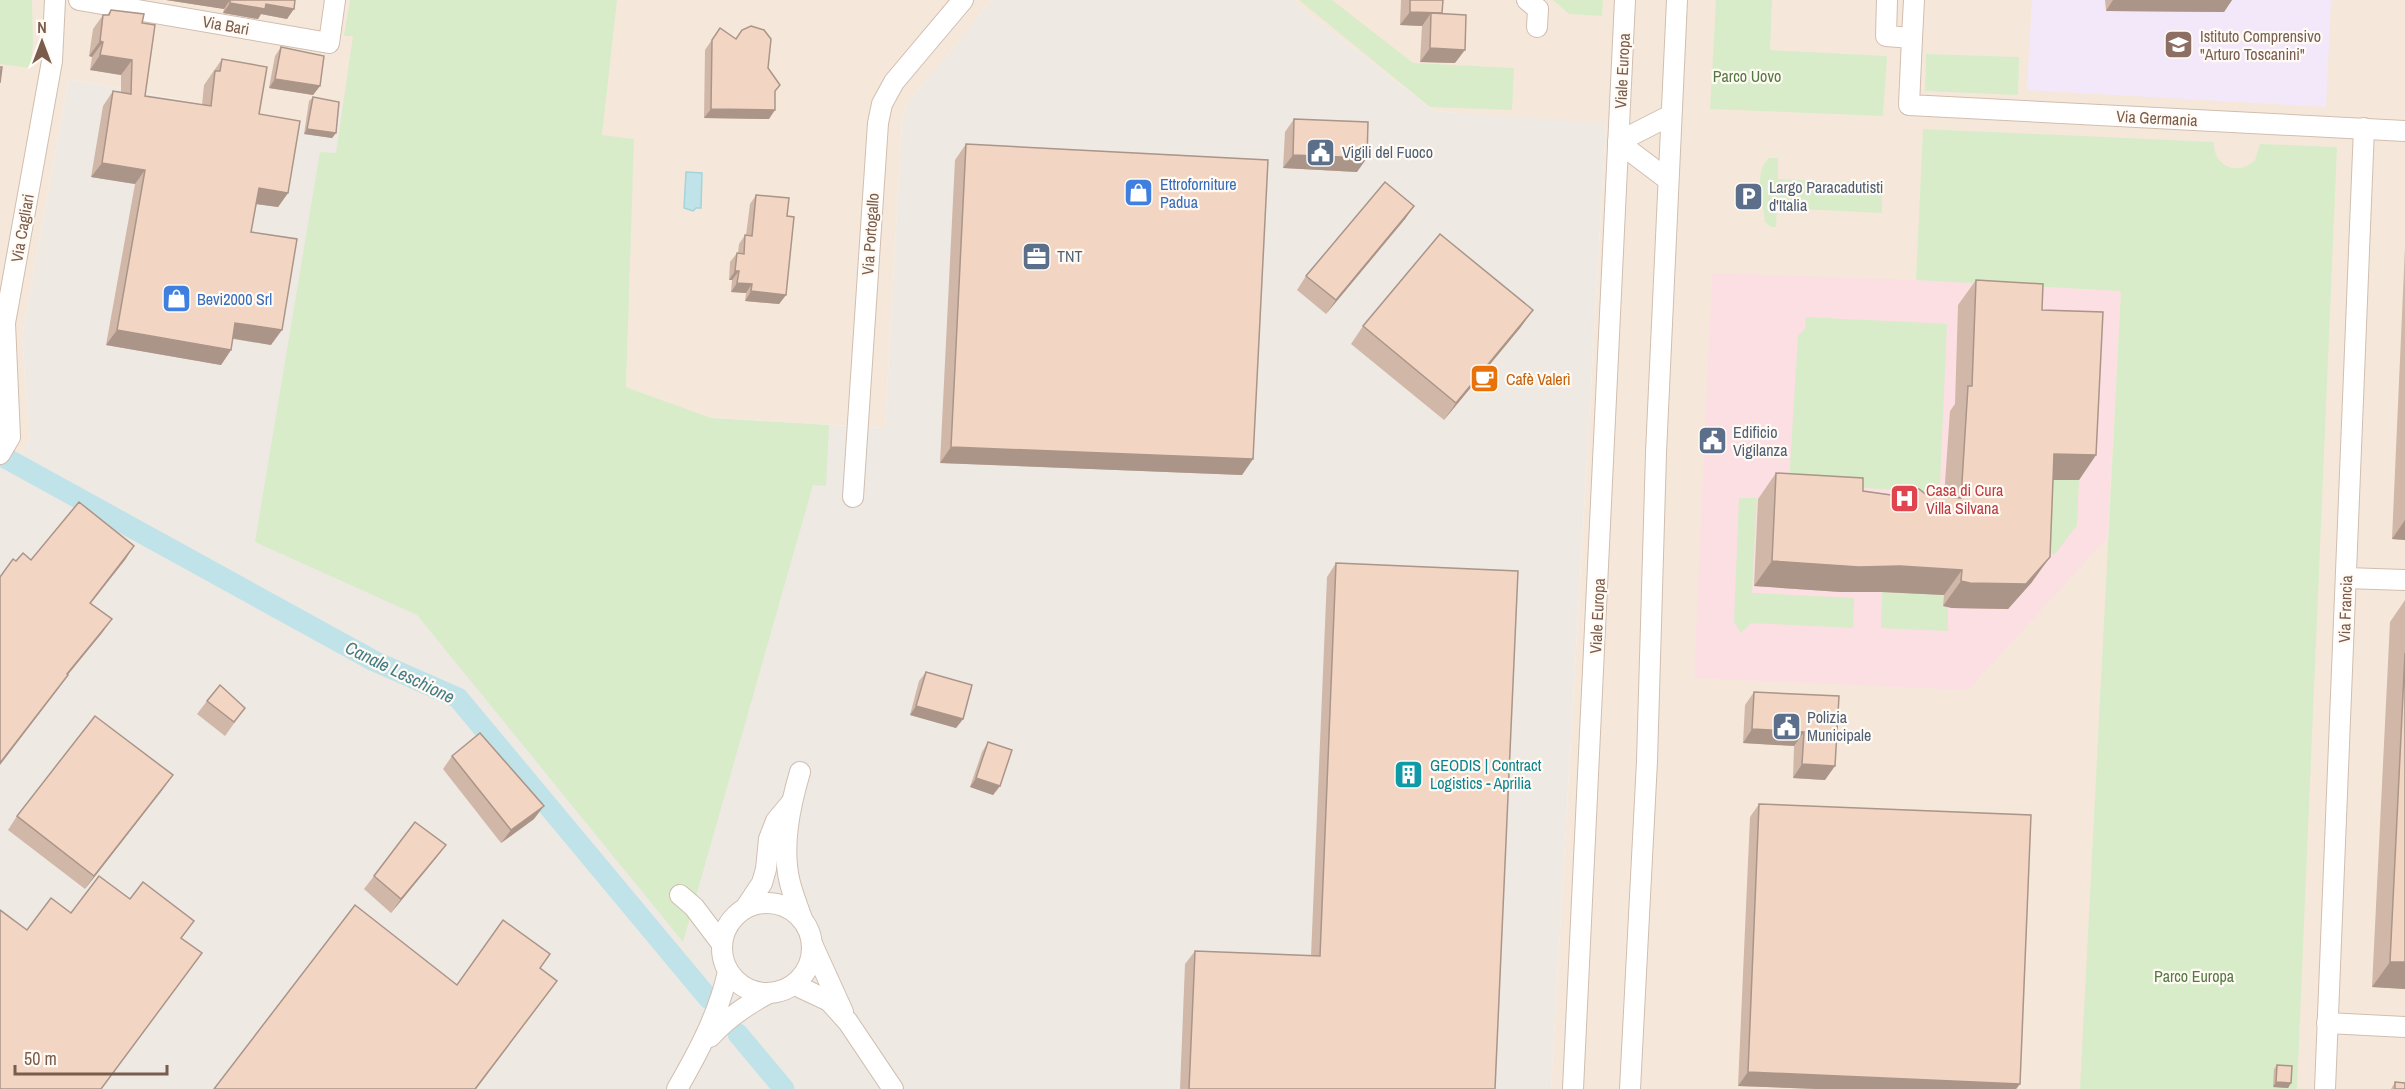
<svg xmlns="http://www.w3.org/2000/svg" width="2405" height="1089" font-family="'Archivo Narrow',sans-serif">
<rect width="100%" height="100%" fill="#fdf6ec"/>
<g fill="#f5e8da">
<polygon points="0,0 992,0 908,103 902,121 885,428 711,418 626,387 633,139 309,124 69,79 22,336 30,439 16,463 0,455"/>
<polygon points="1291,0 2405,0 2405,1089 1551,1089 1606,124 1434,111"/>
</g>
<polygon fill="#efe9e4" points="992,0 1291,0 1434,111 1606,123 1551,1089 0,1089 0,455 16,463 30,439 22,336 69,79 308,124 312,105 634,139 626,387 711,418 885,428 902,121 908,103"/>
<polygon fill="#f3e8fa" points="2032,0 2331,0 2326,107 2027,90"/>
<polygon fill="#fbdfe3" points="1712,273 1916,280 2121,291 2107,538 1968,690 1694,678"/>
<g fill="#d8ecc9">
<polygon points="0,0 32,0 33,45 30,68 0,64"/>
<polygon points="350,0 617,0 602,135 634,139 626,387 711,418 829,425 826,486 813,485 683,942 417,615 255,542 320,152 336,153 353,36 344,36"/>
<polygon points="1299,0 1332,0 1413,63 1514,68 1512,110 1430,107"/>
<polygon points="1553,0 1603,0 1602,16 1569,14"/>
<polygon points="1716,0 1772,0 1770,50 1887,56 1883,116 1710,109"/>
<polygon points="1926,54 2019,57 2018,95 1925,91"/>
<path d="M1923,129L2214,142C2213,166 2238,177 2255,160L2260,144L2337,147L2297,1089H2080L2121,291L1916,280Z"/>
<path d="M1769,158H1778V179L1882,184V213L1777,208L1776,227H1771L1765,222C1763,204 1753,171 1769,158Z"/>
<polygon points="1806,317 1947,324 1940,483 1927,492 1789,483 1798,336 1805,329"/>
<polygon points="2037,480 2079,480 2077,525 2055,554 2033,553"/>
<polygon points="1739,498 1757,498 1752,593 1854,598 1853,628 1751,623 1741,633 1734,622"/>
<polygon points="1882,592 1944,595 1943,607 1948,607 1948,631 1881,628"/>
</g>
<polygon fill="#bfe3e8" stroke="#a5d3da" stroke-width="1.5" points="686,172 702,173 701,208 696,208 693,211 684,208"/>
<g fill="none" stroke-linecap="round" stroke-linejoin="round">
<g stroke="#bfe3e8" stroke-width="21">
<polyline points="0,455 374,661 458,698 709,999"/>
<polyline points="738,1034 784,1089"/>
</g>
<defs>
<g id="minor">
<polyline points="79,0 329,43 335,0"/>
<polyline points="1527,0 1538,9 1537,27"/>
<polyline points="1887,0 1886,36 1912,38 1914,0"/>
<polyline points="1912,38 1909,105 2405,131"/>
<polyline points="1667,179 1618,142 1671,115"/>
<polyline points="0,454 10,437 5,323 52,61 55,0"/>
<polyline points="853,497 878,123 882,104 894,82 963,0"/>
<polyline points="2346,578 2405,580"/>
<path d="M800,772C790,806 781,847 790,883C793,895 798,907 802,919"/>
<polyline points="680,895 694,907 722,944"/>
<circle cx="767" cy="948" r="45"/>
<polyline points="746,907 762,883 766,869 769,839 776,821 791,803"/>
<polyline points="813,946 843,1012"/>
<polyline points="795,985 829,1001 848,1022 893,1089"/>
<polyline points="2327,1023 2405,1027"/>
<path d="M710,1037C727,1018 745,1006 767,994"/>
<path d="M677,1089C699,1051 718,1015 728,972"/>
<polyline points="1573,1089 1625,0"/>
<polyline points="1630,1089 1647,761 1656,453 1677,0"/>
<polyline points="2325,1089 2364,128"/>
</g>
</defs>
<use href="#minor" stroke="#d1beb0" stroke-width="22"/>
<use href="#minor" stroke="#fff" stroke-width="20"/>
</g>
<g fill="#d1b7a8">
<polygon points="166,0 295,0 287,19 261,14 258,19 223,13 224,9"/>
<polygon points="1401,0 1443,0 1442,13 1455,63 1420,62 1422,26 1400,25"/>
<polygon points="2105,0 2232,0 2224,12 2106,11"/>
<polygon points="111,10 142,23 145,96 202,105 204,85 222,59 259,114 288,193 278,207 256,204 251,232 271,345 233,339 231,350 221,365 106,345 135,184 91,177 103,106 113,91 121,92 121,75 90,70 92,57 89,56 93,29 103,15 107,15"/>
<polygon points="720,28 768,68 775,91 769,119 704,118 705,50"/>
<polygon points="281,47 320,86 313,95 269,88 275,56"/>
<polygon points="313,97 336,133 332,138 304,134 309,101"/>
<polygon points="1294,119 1357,172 1283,168 1285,132"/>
<polygon points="966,144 1253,459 1242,475 940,463 955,160"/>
<polygon points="756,195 787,216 786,295 779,304 745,301 746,293 731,292 732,280 729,280 730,262 737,253 738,253 739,244 745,235 746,235 750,204"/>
<polygon points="1414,206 1405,219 1326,314 1297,290 1306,276"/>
<polygon points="2405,247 2405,540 2392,539"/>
<polygon points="1976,280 2042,310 2096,455 2079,480 2053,480 2032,582 2008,609 1952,608 1943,606 1944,595 1882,592 1841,592 1754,586 1758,499 1776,473 1863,491 1891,495 1944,497 1950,411 1955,404 1958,305"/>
<polygon points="1533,310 1520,328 1444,420 1351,344 1363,326"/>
<polygon points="1336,563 1495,1089 1180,1089 1185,964 1195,951 1311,956 1327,577"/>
<polygon points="2405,600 2405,989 2372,987 2390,622"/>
<polygon points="926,672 963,719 956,728 910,715 919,681"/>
<polygon points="1754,692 1839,696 1825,780 1793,778 1794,746 1743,743 1745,705"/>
<polygon points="207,701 245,708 225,736 197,714"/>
<polygon points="988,742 1000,786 993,795 970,787 982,752"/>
<polygon points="452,756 534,819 501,843 443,769"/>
<polygon points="163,789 85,889 8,830 17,816"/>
<polygon points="1759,804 2020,1084 2016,1089 1818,1089 1738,1086 1750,817"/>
<polygon points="446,845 436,858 391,913 364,889 374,876"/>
<polygon points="2277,1065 2291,1083 2288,1088 2273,1087 2274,1069"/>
<polygon points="2395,1082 2405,1089 2391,1089"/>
</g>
<g fill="#aa9588">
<polygon points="166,0 230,0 224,9"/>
<polygon points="2113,0 2232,0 2224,12 2106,11"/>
<polygon points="230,3 266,4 294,9 287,19 261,14 258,19 223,13"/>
<polygon points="1410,12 1442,13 1431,13 1422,26 1400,25"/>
<polygon points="100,41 103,42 92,57 89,56"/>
<polygon points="1430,48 1465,50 1455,63 1420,62"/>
<polygon points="100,55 132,60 121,75 90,70"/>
<polygon points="275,79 320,86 313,95 269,88"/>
<polygon points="711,109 775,110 769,119 704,118"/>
<polygon points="307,129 336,133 332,138 304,134"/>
<polygon points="1293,155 1367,158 1357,172 1283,168"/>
<polygon points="102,163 145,170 135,184 91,177"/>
<polygon points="259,188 288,193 278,207 249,203"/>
<polygon points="1414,206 1405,219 1326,314 1336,300"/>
<polygon points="735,271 739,271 732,280 729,280"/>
<polygon points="737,283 752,284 746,293 731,292"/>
<polygon points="751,291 786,295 779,304 745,301"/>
<polygon points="1533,310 1520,328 1444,420 1456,403"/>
<polygon points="235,323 282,330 271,345 225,337"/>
<polygon points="117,330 231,350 221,365 106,345"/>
<polygon points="951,447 1253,459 1242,475 940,463"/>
<polygon points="2054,454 2096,455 2079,480 2037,480"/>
<polygon points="2405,520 2405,540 2392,539"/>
<polygon points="134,546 125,560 80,617 90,603"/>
<polygon points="2050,557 2032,582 2008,609 1952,608 1943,606 1961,581"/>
<polygon points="1772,561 1900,566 1962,570 1944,595 1882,592 1841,592 1754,586"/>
<polygon points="112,619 102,633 57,688 67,674"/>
<polygon points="68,675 58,689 0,765 0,763"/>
<polygon points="916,706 963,719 956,728 910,715"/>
<polygon points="1752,729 1804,732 1794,746 1743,743"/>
<polygon points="1802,764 1835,766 1825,780 1793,778"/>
<polygon points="173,775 163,789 85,889 94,876"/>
<polygon points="976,778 1000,786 993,795 970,787"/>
<polygon points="544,806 534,819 501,843 511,830"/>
<polygon points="446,845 436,858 391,913 401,899"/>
<polygon points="2390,962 2405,962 2405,989 2372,987"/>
<polygon points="557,981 476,1089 475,1089"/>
<polygon points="1748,1072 2020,1084 2016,1089 1818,1089 1738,1086"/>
<polygon points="2276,1082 2291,1083 2288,1088 2273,1087"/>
</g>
<g fill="#f3d5c3" stroke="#aa9588" stroke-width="1.5">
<polygon points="230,0 295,0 294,9 266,4 265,9 230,3"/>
<polygon points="1410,0 1443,0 1442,13 1410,12"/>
<polygon points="111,10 144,14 142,23 155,25 145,96 211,106 215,71 220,71 222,59 267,67 259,114 300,121 288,193 259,188 251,232 297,239 282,330 235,323 231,350 117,330 145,170 102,163 113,91 131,94 132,60 100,55 103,42 100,41 103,15 109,15"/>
<polygon points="1431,13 1466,15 1465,50 1430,48"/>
<polygon points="751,26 764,30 771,39 768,68 780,85 775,91 775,110 711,109 712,40 720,28 736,39 742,30"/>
<polygon points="281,47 324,56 320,86 275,79"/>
<polygon points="0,67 2,67 0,83"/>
<polygon points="313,97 339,102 336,133 307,129"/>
<polygon points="1294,119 1368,122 1367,158 1293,155"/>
<polygon points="966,144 1268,160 1253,459 951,447"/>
<polygon points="1385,182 1414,206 1336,300 1306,276"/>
<polygon points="756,195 789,198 787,216 794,217 786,295 751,291 752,284 737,283 739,271 735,271 737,253 744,254 745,235 752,236"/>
<polygon points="1440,234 1533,310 1456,403 1363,326"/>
<polygon points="1976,280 2043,284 2042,310 2103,312 2096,455 2054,454 2050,557 2026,584 1970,583 1961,581 1962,570 1900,566 1859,567 1772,561 1776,473 1863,478 1863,491 1891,495 1906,487 1919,489 1928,496 1961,498 1968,386 1972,386"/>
<polygon points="79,502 134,546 90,603 112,619 67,674 68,675 0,763 0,577 13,559 16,561 23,553 31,560"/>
<polygon points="1336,563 1518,571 1495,1089 1189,1089 1195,951 1320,956"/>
<polygon points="2405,653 2405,962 2390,962"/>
<polygon points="926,672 972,685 963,719 916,706"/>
<polygon points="220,685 245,708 234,722 207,701"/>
<polygon points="1754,692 1839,696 1835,766 1802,764 1804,732 1752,729"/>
<polygon points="95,716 173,775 94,876 17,816"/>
<polygon points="480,733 544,806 511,830 452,756"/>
<polygon points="988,742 1012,750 1000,786 976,778"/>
<polygon points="1759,804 2031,815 2020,1084 1748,1072"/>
<polygon points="415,822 446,845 401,899 374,876"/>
<polygon points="99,876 130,899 143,882 194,921 181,938 202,953 101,1089 0,1089 0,910 27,930 51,898 71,913"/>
<polygon points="355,905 457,985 503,920 550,954 540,968 557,981 475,1089 214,1089"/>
<polygon points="2277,1065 2292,1066 2291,1083 2276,1082"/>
<polygon points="2395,1082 2405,1083 2405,1089 2395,1089"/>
</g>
<defs>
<symbol id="school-square" viewBox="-11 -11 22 22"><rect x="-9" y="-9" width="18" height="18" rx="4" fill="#8d6e63" stroke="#fffaf3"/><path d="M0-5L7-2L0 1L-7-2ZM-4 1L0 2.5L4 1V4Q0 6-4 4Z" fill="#fff"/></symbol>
<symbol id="civic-square" viewBox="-11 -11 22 22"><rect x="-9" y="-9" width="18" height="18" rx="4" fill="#5c6f8a" stroke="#fffaf3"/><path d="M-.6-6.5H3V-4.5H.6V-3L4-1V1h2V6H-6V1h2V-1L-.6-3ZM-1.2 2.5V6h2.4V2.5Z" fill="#fff"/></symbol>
<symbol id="shop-square" viewBox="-11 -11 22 22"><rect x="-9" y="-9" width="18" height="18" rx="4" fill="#3f7fe0" stroke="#fffaf3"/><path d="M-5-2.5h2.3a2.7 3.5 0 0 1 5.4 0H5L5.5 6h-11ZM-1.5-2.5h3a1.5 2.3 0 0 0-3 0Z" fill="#fff"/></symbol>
<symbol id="parking-square" viewBox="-11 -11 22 22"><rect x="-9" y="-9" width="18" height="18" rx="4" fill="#5c6f8a" stroke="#fffaf3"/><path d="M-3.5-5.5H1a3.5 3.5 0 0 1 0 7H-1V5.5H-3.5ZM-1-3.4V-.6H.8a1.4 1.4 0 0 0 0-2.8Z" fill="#fff"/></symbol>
<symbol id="office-square" viewBox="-11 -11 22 22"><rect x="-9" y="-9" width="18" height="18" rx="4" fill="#5c6f8a" stroke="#fffaf3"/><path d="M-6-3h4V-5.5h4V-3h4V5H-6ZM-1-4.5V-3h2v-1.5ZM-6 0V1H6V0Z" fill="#fff"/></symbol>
<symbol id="cafe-square" viewBox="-11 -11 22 22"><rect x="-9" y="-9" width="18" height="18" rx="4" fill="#e8710a" stroke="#fffaf3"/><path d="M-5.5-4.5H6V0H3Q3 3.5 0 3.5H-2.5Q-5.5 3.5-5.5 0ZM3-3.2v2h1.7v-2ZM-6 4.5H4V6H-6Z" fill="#fff"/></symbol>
<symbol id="hospital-square" viewBox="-11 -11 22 22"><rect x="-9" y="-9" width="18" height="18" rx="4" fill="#e0444e" stroke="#fffaf3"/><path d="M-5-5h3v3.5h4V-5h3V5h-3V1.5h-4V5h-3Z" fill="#fff"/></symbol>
<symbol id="building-square" viewBox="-11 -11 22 22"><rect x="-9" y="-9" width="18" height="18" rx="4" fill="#0f9aa8" stroke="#fffaf3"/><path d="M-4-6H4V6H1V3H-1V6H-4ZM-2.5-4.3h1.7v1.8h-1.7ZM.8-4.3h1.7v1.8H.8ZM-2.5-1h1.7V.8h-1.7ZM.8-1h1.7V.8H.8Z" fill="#fff"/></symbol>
</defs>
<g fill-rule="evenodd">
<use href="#school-square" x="2162" y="28" width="33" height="33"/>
<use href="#civic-square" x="1304" y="136" width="33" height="33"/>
<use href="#shop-square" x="1122" y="176" width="33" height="33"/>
<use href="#parking-square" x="1732" y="180" width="33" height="33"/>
<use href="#office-square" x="1020" y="240" width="33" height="33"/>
<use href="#shop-square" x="160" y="282" width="33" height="33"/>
<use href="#cafe-square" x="1468" y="362" width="33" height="33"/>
<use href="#civic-square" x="1696" y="424" width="33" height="33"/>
<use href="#hospital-square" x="1888" y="482" width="33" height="33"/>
<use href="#civic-square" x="1770" y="710" width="33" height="33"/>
<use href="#building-square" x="1392" y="758" width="33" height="33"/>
</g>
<g text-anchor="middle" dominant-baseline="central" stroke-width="4.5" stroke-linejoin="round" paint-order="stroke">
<g font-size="16" fill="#7a5c4d" stroke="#fffaf3">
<text transform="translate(226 25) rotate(10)">Via Bari</text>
<text transform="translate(1622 71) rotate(-87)">Viale Europa</text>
<text transform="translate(2157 118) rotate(3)">Via Germania</text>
<text transform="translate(22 228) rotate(-80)">Via Cagliari</text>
<text transform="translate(870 234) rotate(-86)">Via Portogallo</text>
<text transform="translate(2345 609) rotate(-88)">Via Francia</text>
<text transform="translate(1597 616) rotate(-87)">Viale Europa</text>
</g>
<g font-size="16" fill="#785e54" stroke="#fffaf3" text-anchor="start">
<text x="2200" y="36">Istituto Comprensivo<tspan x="2200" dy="18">"Arturo Toscanini"</tspan></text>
</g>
<g font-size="16" fill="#537a41" stroke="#fffaf3">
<text x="1747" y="76">Parco Uovo</text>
<text x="2194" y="976">Parco Europa</text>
</g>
<g font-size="16" fill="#4e5e75" stroke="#fffaf3" text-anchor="start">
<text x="1342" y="152">Vigili del Fuoco</text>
<text x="1769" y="187">Largo Paracadutisti<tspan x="1769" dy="18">d'Italia</tspan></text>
<text x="1057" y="256">TNT</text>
<text x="1733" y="432">Edificio<tspan x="1733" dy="18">Vigilanza</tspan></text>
<text x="1807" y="717">Polizia<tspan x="1807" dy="18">Municipale</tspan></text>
</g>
<g font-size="16" fill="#366cbe" stroke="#fffaf3" text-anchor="start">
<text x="1160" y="184">Ettroforniture<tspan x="1160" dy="18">Padua</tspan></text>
<text x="197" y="299">Bevi2000 Srl</text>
</g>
<g font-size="16" fill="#c56008" stroke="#fffaf3" text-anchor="start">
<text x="1506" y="379">Cafè Valerì</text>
</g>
<g font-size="16" fill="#be3a42" stroke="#fffaf3" text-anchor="start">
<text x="1926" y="490">Casa di Cura<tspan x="1926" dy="18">Villa Silvana</tspan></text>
</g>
<g font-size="16" fill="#0d838f" stroke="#fffaf3" text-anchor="start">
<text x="1430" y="765">GEODIS | Contract<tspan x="1430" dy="18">Logistics - Aprilia</tspan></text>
</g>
<g font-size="18" font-style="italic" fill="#437c86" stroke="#fffaf3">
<text transform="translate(400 672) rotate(26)">Canale Leschione</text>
</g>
</g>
<g transform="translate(42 42)" stroke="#fffaf3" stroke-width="4.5" paint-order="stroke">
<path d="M0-4.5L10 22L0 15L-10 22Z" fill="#7a5c4d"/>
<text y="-9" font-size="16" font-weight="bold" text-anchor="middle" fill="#7a5c4d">N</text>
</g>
<path d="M15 1065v9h152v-9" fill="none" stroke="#7a5c4d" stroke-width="3"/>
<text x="24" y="1065" font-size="18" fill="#7a5c4d" stroke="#fffaf3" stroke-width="4.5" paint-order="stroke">50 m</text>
</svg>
